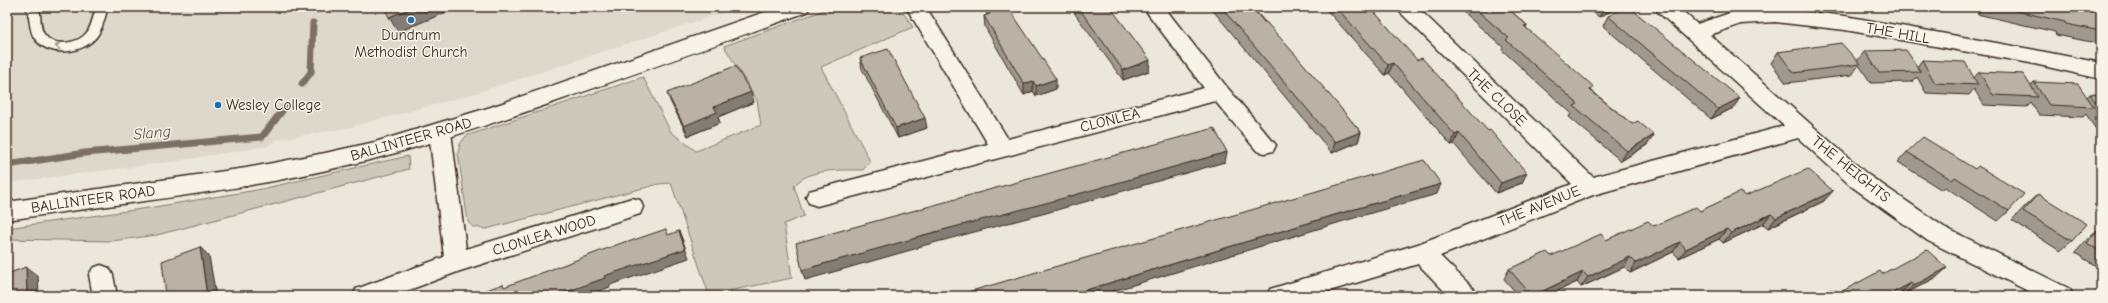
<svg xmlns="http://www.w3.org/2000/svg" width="2108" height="303" font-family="'Comic Neue',sans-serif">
<rect width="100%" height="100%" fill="#ece7dc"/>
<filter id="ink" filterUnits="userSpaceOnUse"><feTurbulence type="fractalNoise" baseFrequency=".025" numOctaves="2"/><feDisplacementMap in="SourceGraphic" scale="8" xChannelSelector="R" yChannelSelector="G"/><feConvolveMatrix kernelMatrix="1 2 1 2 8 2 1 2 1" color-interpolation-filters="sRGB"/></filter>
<g filter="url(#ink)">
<polygon fill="#ddd7cc" points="7,7 634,7 636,11 657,7 729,7 731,10 470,95 347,128 276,140 267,146 170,162 7,183"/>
<g fill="#cec8bc" stroke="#84796d">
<path d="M833,7H899L913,27L821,67L870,161L863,170C842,170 808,168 794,186L804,216L784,224L792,278L709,295L671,183L659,184L486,229L473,227L468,222L458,153L460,144L466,136L643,77L671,132L696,151L761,125L757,100L724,46Z"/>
<polygon points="408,156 409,169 157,235 112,241 7,239 7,228 148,208 257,190"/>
</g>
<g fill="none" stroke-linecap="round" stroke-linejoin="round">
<g stroke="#7c7064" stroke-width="7">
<polyline points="302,84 311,72 313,23"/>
<polyline points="7,165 85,153 262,137 285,107"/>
</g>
<defs>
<path id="service" d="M26,7H38C42,15 39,27 44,34C54,48 79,44 88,31C92,24 94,14 96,7H108C105,16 103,28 97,36C84,54 49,58 35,39C28,29 31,17 26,7Z"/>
<g id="minor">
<polygon points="906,7 926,7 1008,139 1204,88 1143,7 1164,7 1226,86 1276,145 1273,151 1265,153 1257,151 1215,101 817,206 809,203 806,197 809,191 988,144"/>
<polygon points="1395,7 1417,7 1593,177 1784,126 1658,12 1655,7 1678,7 1697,24 1739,10 1775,8 1845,16 2030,49 2101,63 2101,79 2030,63 1845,30 1775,22 1741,24 1710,35 1867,174 1944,227 2070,289 2073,296 2038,296 1928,241 1851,186 1798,138 1593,195 1440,256 1474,289 1477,296 1449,296 1418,264 1313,296 1267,296 1270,289 1418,244 1572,184"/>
<polygon points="440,124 448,126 451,132 466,249 632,198 640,200 643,207 640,214 460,271 393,296 353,296 356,289 444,257 429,132 432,126"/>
<polygon points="101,265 109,268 113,275 117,296 93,296 89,275 93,268"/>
</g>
<path id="secondary" d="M779,7H810L807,12C718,44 629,76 540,107C478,128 416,149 353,164C239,192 122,203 7,220V202L246,168L325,153L375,142L491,107Z"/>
</defs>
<use href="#service" stroke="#3b2a1e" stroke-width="3"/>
<use href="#minor" stroke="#3b2a1e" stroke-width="3"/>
<use href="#secondary" stroke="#3b2a1e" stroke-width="3"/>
<use href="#service" fill="#f7f3e8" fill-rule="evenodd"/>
<use href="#minor" fill="#f7f3e8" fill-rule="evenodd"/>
<use href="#secondary" fill="#f7f3e8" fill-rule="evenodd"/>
</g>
<g fill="#a09990" stroke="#3b2a1e">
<polygon points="1070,7 1110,7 1149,71 1123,80"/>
<polygon points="1210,7 1252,7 1361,132 1358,142 1332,153"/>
<polygon points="1324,7 1370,7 1522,183 1496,193 1454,144 1451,145 1389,73 1385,75"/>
<polygon points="1457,7 1506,7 1527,25 1526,28 1592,91 1632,124 1654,135 1647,145 1621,161 1569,117 1571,113 1502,50 1503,47"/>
<polygon points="1586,7 1618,7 1617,8 1599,17"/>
<polygon points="1983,7 2101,7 2101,44 2056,35 2055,32 1977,14"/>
<polygon points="986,8 1056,89 1036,96 1033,91 1024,95 985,27 984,16 987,15"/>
<polygon points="1608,16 1740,98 1733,108 1711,119 1603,26"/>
<polygon points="1865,51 1917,67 1922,60 1974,78 1979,72 2031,86 2034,82 2087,97 2090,94 2101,95 2101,128 2095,128 2086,114 2083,117 2039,115 2031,103 2027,107 1984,105 1974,89 1969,95 1926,93 1917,77 1912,82 1871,83 1859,65 1852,75 1786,83 1771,63 1778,52 1857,61"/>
<polygon points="860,58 927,128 898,138 862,69"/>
<polygon points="751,92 754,102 718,117 720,123 688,136 671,103 667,93"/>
<polygon points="1907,152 1975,169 2009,211 1998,221 1945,187 1942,190 1898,162"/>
<polygon points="2038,194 2072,241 2060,251 2012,220 2027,204"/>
<polygon points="1745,196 1824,201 1768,228 1763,224 1723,243 1719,239 1679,258 1673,252 1630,273 1624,267 1581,287 1577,282 1547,296 1519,296 1504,279 1509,269 1606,240 1654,226"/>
<polygon points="2101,227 2101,269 2075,253 2090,236"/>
<polygon points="1937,277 1903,295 1901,293 1837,294"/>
</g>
<g fill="#827d75" stroke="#3b2a1e">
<polygon points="414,7 459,7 398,32 389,17"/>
<polygon points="1605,7 1618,7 1617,8 1599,17"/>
<polygon points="1150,60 1149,71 1123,80 1123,70"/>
<polygon points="1393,63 1389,73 1385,75 1388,65"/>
<polygon points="1056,79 1056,89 1036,96 1036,86"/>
<polygon points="1033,81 1033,91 1024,95 1024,84"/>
<polygon points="751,92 754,102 718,117 720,123 688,136 684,126 714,107"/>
<polygon points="1740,98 1733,108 1711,119 1718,109"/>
<polygon points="925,118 927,128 898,138 896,128"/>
<polygon points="1361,132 1358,142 1332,153 1335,142"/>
<polygon points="1459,133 1454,144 1451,145 1455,135"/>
<polygon points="1654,135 1647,145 1621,161 1627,151"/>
<polygon points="1227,152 1225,162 1046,213 918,247 918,248 805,280 802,270 916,237"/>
<polygon points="1527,173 1522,183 1496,193 1501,183"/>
<polygon points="1441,184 1437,194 1344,221 1097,296 1066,296 1348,211"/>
<polygon points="1833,191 1824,201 1768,228 1776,218"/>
<polygon points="1771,214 1763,224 1723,243 1731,233"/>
<polygon points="1727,229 1719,239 1679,258 1686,249"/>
<polygon points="679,231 683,241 689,258 610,285 610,287 586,296 555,296"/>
<polygon points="1680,242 1673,252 1630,273 1636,263"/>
<polygon points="200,247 209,256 216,296 207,296"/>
<polygon points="1630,257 1624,267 1581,287 1588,277"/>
<polygon points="26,267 38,276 39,296 27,296"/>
<polygon points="1947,268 1937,277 1903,295 1913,286"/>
<polygon points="1583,272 1577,282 1547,296 1532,296"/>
<polygon points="1911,283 1901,293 1895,296 1887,296"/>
</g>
<g fill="#bab2a7" stroke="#3b2a1e">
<polygon points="384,7 414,7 389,17"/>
<polygon points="990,7 1008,7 1056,79 1036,86 1033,81 1024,84 984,16 990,14 986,8"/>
<polygon points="1078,7 1110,7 1150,60 1123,70"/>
<polygon points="1221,7 1252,7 1264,22 1266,22 1301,61 1361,132 1335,142"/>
<polygon points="1336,7 1370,7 1417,60 1422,58 1488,131 1490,130 1527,173 1501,183 1459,133 1455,135 1393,63 1388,65"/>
<polygon points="1473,7 1506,7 1527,25 1524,26 1594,87 1590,90 1632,124 1638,121 1654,135 1627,151 1574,106 1578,104 1506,40 1509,38"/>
<polygon points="1626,7 1629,7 1740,98 1718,109 1608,16"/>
<polygon points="2000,7 2101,7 2101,31 2066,24 2065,22"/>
<polygon points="1841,43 1860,64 1794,73 1778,52"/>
<polygon points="888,49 925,118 896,128 860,58"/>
<polygon points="1906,50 1921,72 1879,73 1865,51"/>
<polygon points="1922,60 1965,62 1978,85 1935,83"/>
<polygon points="735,66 751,92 714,107 717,112 684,126 667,93"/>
<polygon points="1979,72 2023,74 2038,97 1993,95"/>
<polygon points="2034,82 2078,84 2094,107 2049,105"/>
<polygon points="2090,94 2101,95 2101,110"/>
<polygon points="1214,128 1227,152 1046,203 916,237 916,238 802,270 796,243"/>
<polygon points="1923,137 1975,169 1978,166 2024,194 2009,211 1955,177 1952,180 1907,152"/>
<polygon points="1424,160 1441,184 1348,211 1066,296 954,296"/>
<polygon points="1808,169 1833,191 1776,218 1771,214 1731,233 1727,229 1686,249 1680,242 1636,263 1630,257 1588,277 1583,272 1532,296 1509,269 1547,252 1551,256 1601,234 1606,240 1648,221 1654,226 1696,207 1700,211 1740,192 1745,196"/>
<polygon points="2038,194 2087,224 2072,241 2023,211"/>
<polygon points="2101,227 2101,252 2087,243"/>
<polygon points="666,229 668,235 679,231 685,249 604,276 605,278 555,296 470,296 503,284 504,287 627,241 628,242"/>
<polygon points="200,247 207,296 166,296 162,261"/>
<polygon points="1927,250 1947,268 1913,286 1911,283 1887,296 1818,296 1832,289 1837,294 1880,271 1882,274"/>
<polygon points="26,267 27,296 7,296 7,274"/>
<polygon points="1413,292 1415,296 1403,296"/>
</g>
<defs><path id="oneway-chevron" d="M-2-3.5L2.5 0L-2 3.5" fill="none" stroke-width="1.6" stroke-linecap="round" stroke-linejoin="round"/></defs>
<use stroke="#998e83" href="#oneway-chevron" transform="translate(58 46) rotate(-177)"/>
</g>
<g fill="#1f6fb2" stroke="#f7f3e8" stroke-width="1.5">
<circle cx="411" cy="20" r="4"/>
<circle cx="218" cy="105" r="4"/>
</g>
<g text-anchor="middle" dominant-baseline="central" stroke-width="3" stroke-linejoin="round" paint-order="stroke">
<g font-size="15" fill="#3b2a1e" stroke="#f7f3e8">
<text transform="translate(1898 33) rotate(10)">THE HILL</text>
<text transform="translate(1497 97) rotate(44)">THE CLOSE</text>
<text transform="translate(1110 120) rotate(-14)">CLONLEA</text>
<text transform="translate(411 139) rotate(-16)">BALLINTEER ROAD</text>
<text transform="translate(1851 169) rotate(39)">THE HEIGHTS</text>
<text transform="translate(93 199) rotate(-8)">BALLINTEER ROAD</text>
<text transform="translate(1539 206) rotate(-22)">THE AVENUE</text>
<text transform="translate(544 235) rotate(-17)">CLONLEA WOOD</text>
</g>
<g font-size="15" fill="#3b2a1e" stroke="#f7f3e8">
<text x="411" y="35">Dundrum<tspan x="411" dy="17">Methodist Church</tspan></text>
<text x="226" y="105" text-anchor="start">Wesley College</text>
</g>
<g font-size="16" font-style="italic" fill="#615347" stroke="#f7f3e8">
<text transform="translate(152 133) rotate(-5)">Slang</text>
</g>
</g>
<rect width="2108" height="303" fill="none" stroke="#f7f3e8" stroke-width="24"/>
<rect x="12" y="12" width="2084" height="279" fill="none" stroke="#3b2a1e" stroke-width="1.5" filter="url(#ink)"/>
</svg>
